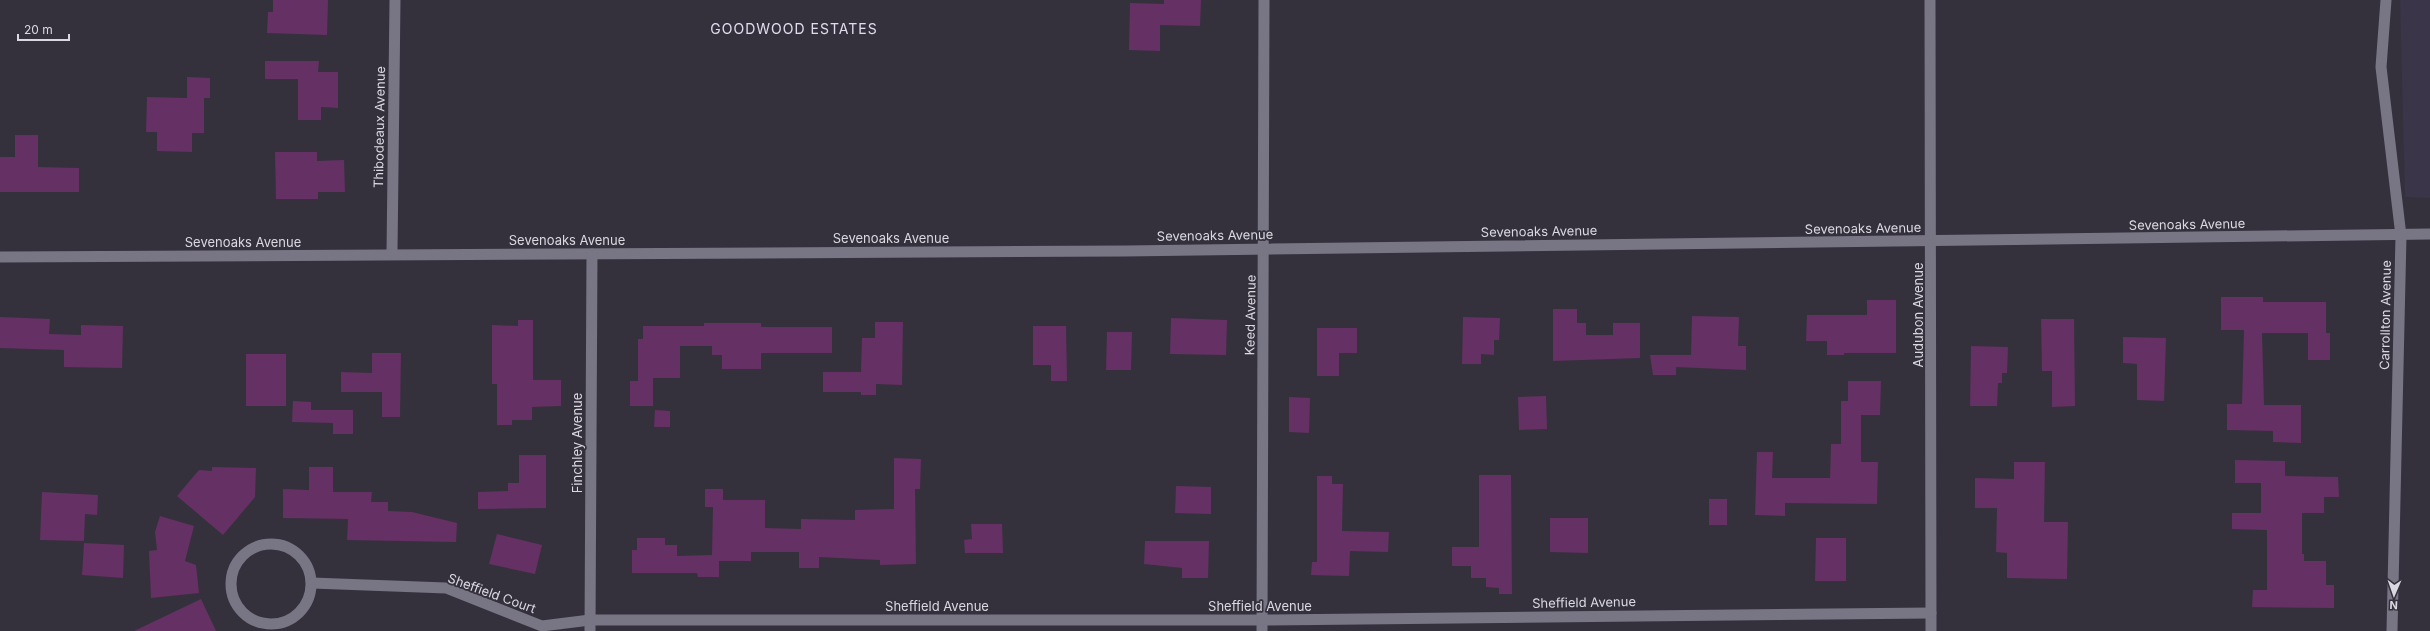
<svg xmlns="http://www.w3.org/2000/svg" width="2430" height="631" font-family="Inter,sans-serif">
<rect width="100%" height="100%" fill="#34313d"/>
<polygon fill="#3a3548" points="2400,0 2430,0 2430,198 2405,197"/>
<g fill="#653063">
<polygon points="273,0 328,0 327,35 267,33 268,12 273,12"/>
<polygon points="1164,0 1201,0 1200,26 1160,25 1160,51 1129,50 1130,3 1164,4"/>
<polygon points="265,61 319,61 318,72 338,72 338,108 321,107 321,120 298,120 298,79 265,79"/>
<polygon points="187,77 210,78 210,98 204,98 204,133 192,133 192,152 157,151 157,132 146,132 147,97 187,98"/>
<polygon points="15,135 38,135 38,167 79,168 79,192 0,192 0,157 15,157"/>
<polygon points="275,152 317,152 317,161 344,160 345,192 318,192 318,199 276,199"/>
<polygon points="2221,297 2263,297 2263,302 2326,302 2326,333 2330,333 2330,360 2308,360 2308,333 2262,333 2264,405 2301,405 2301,443 2273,442 2273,431 2227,430 2227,404 2242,404 2244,330 2221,330"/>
<polygon points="1867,300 1896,300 1896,353 1844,353 1844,355 1827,355 1827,341 1806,341 1807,315 1867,315"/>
<polygon points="1553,309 1577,309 1577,323 1586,323 1586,335 1613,335 1613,323 1640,323 1640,358 1553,361"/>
<polygon points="1692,316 1739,317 1738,346 1746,346 1746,370 1676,367 1676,375 1653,375 1650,355 1691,355"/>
<polygon points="0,317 50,319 49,334 81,335 81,325 123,326 122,368 64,367 64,350 0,348"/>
<polygon points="1463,317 1500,318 1499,340 1494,340 1494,355 1481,354 1481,364 1462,364"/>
<polygon points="1171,318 1227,320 1226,355 1170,354"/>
<polygon points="2041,319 2074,319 2075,406 2052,407 2052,371 2042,371"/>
<polygon points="518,320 533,320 533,380 561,380 561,406 532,407 532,420 512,420 512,425 497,425 497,384 492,384 492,325 518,326"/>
<polygon points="875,322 903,322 902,385 876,384 876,395 861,395 861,392 823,392 823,372 861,372 862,338 875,338"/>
<polygon points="704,323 761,323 761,327 832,327 832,353 761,353 761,369 722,369 722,355 712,355 712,346 680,346 680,378 653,378 653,406 630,406 630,381 638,381 638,339 643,339 643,326 704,326"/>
<polygon points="1033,326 1066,326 1067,381 1051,381 1051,365 1033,365"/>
<polygon points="1317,328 1357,328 1357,353 1339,353 1339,376 1317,376"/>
<polygon points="1107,332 1132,332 1131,370 1106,370"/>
<polygon points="2123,337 2166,338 2164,401 2137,400 2137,364 2123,363"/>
<polygon points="1971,346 2008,347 2007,373 2002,373 2002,383 1998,383 1997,406 1970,406"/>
<polygon points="372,353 401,353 400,417 382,417 382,392 341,392 341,372 372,373"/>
<rect x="246" y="354" width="40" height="52"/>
<polygon points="1848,381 1881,381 1880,415 1861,415 1861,462 1878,462 1877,504 1785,503 1785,516 1755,515 1757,452 1773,452 1772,478 1830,478 1831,444 1841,444 1841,401 1848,401"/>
<polygon points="1546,396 1547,429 1519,430 1518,397"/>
<polygon points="1289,397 1310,398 1309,433 1289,432"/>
<polygon points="293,401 311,402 311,410 353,410 353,434 333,434 333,423 292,422"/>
<polygon points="655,410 670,411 670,427 654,427"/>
<polygon points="519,455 546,455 546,508 478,509 478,492 508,491 508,483 519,483"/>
<polygon points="894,458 921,459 920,489 915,489 916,564 880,565 880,560 819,557 819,568 799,568 799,552 751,552 751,561 719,561 719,577 698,577 697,573 632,573 632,550 637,550 637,538 665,538 665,545 677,545 677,556 712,555 713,507 705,507 705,489 723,489 723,500 765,500 765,528 801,529 801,519 855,520 855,510 894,509"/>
<polygon points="2235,460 2285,461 2285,476 2338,477 2339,497 2324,497 2324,513 2302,513 2302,554 2304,554 2304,561 2326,561 2326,585 2334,585 2334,608 2252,607 2253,590 2267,590 2267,530 2232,529 2232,513 2261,513 2261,483 2235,483"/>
<polygon points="2014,462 2045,462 2044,522 2068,522 2067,579 2007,578 2007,553 1996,552 1997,508 1975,508 1975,478 2014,479"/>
<polygon points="212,467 256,468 255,497 223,535 177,496 199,470 212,471"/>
<polygon points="309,467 333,467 333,492 372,492 371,502 388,502 388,511 412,512 457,523 456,542 347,540 348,519 283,518 283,489 309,490"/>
<polygon points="1479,475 1511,475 1512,594 1499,594 1499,588 1486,587 1486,578 1471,578 1471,566 1452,566 1452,547 1479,547"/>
<polygon points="1317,476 1332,476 1332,484 1343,484 1342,531 1389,532 1388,552 1350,551 1349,576 1311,575 1312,562 1317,562"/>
<polygon points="1176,486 1211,487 1211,514 1175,513"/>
<polygon points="42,492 98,495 97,515 85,514 84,541 40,540"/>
<rect x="1709" y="499" width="18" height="26"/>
<polygon points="160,516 194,526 185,561 196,565 199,593 151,598 149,551 157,550 155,532"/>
<polygon points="1550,518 1588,518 1588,553 1550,552"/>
<polygon points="971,524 1002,524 1003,553 965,553 964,540 972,539"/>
<polygon points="497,534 542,545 535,574 489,564"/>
<polygon points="1816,538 1846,538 1846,581 1815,581"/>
<polygon points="1145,541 1209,541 1208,578 1182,578 1182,568 1144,564"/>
<polygon points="84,543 124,545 123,578 82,575"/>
<polygon points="201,599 216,631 134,631"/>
</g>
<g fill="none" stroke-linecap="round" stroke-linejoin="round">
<g stroke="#787584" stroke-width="11">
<polyline points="1930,0 1931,631"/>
<polyline points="2386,0 2381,67 2401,236 2392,631"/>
<polyline points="392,253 395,0"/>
<polyline points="0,257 1125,251 2430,234"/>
<circle cx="271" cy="584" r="40"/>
<polyline points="312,583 446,588 542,626 590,620 1262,620 1931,613"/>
<polyline points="590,631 592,254"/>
<polyline points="1262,631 1264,0"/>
</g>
</g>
<g text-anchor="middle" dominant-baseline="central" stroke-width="3.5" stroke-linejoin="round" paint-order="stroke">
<g font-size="13" fill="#dad8e1" stroke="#34313d">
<text transform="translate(379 127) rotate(-89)">Thibodeaux Avenue</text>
<text transform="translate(2187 224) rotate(-1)">Sevenoaks Avenue</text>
<text transform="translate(1863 228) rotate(-1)">Sevenoaks Avenue</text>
<text transform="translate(1539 231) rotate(-1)">Sevenoaks Avenue</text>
<text transform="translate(1215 235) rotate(-1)">Sevenoaks Avenue</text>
<text x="891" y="238">Sevenoaks Avenue</text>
<text x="567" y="240">Sevenoaks Avenue</text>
<text x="243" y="242">Sevenoaks Avenue</text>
<text transform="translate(1250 315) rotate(-89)">Keed Avenue</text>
<text transform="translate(1918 315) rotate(-90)">Audubon Avenue</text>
<text transform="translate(2385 315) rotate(-89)">Carrollton Avenue</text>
<text transform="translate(577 443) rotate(-90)">Finchley Avenue</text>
<text transform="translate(492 593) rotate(20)">Sheffield Court</text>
<text transform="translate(1584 602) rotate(-1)">Sheffield Avenue</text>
<text x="937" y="606">Sheffield Avenue</text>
<text x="1260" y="606">Sheffield Avenue</text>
</g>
<g font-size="14" letter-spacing="1" fill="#e0dced" stroke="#34313d">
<text x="794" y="28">GOODWOOD ESTATES</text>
</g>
</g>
<g transform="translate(2394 595) rotate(182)" stroke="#34313d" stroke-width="3" paint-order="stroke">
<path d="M0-3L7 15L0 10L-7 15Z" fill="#dad8e1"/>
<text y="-6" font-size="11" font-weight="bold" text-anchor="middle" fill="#dad8e1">N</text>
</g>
<path d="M18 34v6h51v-6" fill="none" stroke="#dad8e1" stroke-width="2"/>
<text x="24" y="34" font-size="12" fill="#dad8e1" stroke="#34313d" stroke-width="3" paint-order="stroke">20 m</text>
</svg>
